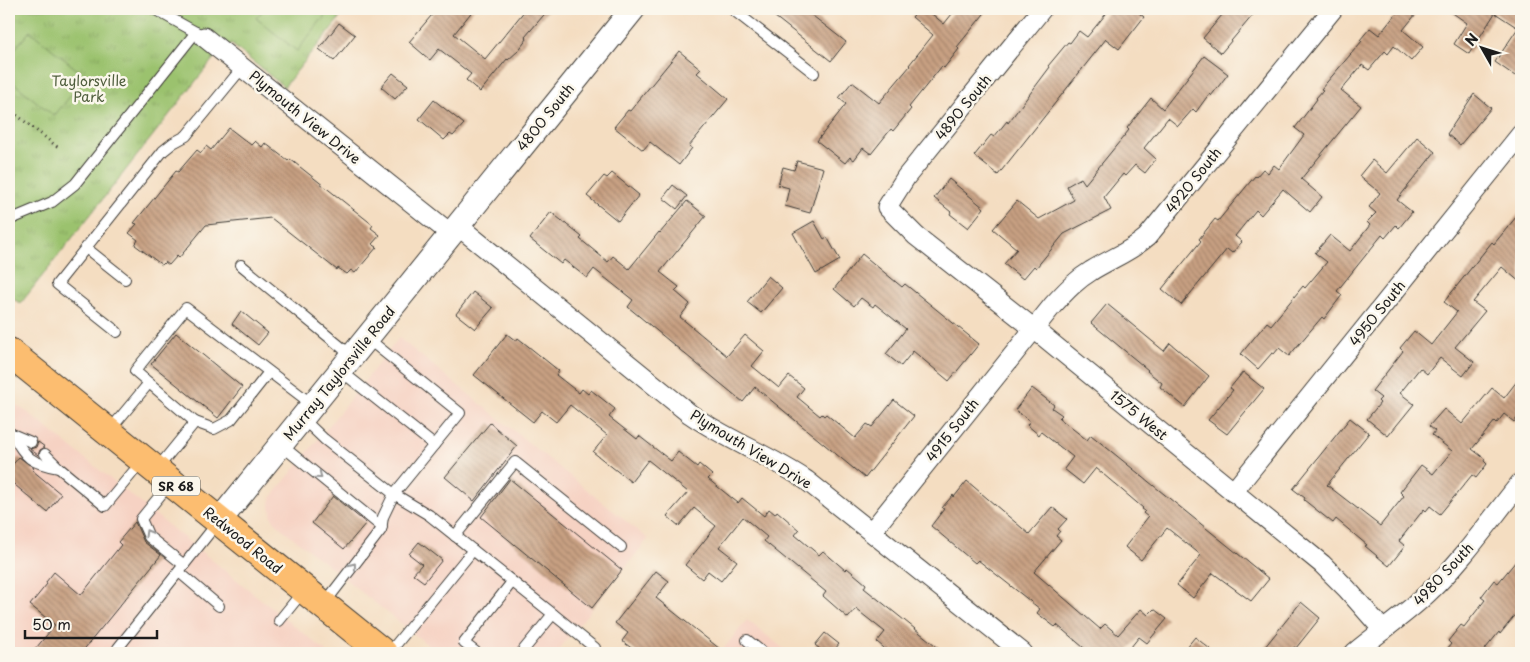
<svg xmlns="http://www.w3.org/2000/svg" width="1530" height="662" font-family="'Playpen Sans',sans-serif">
<defs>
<pattern id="grass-tufts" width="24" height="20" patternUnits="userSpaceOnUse" patternTransform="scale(1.25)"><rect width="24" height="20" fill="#9bc26e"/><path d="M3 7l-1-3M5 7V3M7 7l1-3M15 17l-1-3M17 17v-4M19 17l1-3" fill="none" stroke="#85a65f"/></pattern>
<pattern id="building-back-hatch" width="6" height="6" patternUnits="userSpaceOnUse" patternTransform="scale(1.25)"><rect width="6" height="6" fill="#c8a082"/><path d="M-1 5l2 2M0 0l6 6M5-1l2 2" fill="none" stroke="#a2826a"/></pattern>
</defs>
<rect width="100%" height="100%" fill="#fbf7ec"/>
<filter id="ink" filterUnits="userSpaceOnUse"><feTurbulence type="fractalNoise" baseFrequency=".02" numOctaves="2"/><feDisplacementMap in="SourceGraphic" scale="10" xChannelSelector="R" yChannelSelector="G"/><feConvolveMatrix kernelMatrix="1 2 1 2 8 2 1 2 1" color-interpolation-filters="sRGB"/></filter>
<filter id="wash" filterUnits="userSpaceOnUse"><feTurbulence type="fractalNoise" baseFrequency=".0096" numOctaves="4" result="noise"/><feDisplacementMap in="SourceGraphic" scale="20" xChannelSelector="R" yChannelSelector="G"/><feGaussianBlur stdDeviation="1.12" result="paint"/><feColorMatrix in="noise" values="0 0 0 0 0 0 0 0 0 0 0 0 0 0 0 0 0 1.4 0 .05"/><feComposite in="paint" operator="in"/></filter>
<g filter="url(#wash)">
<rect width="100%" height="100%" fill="#f4ddc1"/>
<g fill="#f6d2c3">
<polygon points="399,338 648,539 556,653 438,653 281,528 272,518 270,506 271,498"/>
<polygon points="16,405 27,412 328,653 9,653 9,406"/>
<polygon points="747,620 789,653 720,653"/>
</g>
<polygon fill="url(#grass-tufts)" stroke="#5c6f45" points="9,9 347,9 284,87 231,44 214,58 21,303 9,297"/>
<g fill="#9bc26e" stroke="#5c6f45">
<polygon points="264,9 330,9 297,51 256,18"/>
<polygon points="30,31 86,77 54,116 9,79 9,56"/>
</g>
<g id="blocks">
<g fill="url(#building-back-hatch)">
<polygon points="437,9 474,9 454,34 485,59 526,9 549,9 525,37 527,39 518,51 508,60 507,59 480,92 466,80 471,74 439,49 430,60 409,42"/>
<polygon points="765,9 804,9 846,42 831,61"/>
<polygon points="919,9 926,9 944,24 956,9 988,9 957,47 959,49 944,68 942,66 909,107 911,109 893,131 891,129 871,154 863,148 854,160 850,157 845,163 817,141 846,104 839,98 852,82 879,103 910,66 909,65 933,35 912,17"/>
<polygon points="1110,9 1134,9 1144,17 1119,49 1106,39 998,175 974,156 991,135 994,137 1007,121 1008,123 1050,67 1048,66 1068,42 1070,43 1079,31 1087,37"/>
<polygon points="1227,9 1258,9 1221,53 1203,38"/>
<polygon points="1400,9 1420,9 1403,30 1423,47 1411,61 1394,46 1388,54 1385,51 1369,70 1362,65 1341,90 1361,106 1301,179 1322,197 1310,212 1283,189 1261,215 1256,210 1235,236 1242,242 1232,253 1227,249 1181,305 1162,289 1201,241 1199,239 1215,219 1218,221 1255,176 1256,177 1263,169 1268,173 1274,165 1279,169 1304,135 1295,128 1317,99 1316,98 1323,90 1321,89 1362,41 1360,40 1370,28 1379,35"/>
<polygon points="1447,9 1521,9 1521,67 1515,76 1495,62 1518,28 1495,13 1469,54 1454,44 1467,23"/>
<polygon points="339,23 355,35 334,61 319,49"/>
<polygon points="679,51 701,69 697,73 728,99 689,146 692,148 679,165 650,142 643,150 614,127 628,110 630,111"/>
<polygon points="1204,56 1228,74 1211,96 1209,94 1196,112 1193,109 1178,126 1168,118 1144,148 1156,159 1145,173 1135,165 1125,176 1123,174 1104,197 1111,210 1064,234 1036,268 1034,266 1023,279 1004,264 1017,249 993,229 1017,201 1039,219 1074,200 1067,186 1081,178 1085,184 1129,130 1127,128 1151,98 1163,109"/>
<polygon points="393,73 408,85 395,99 381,87"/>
<polygon points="1474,94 1491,108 1460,145 1447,134"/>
<polygon points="434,100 464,124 453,136 450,134 444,140 419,119"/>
<polygon points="229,128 251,145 255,141 262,147 265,143 288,161 290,159 373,225 371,228 380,235 372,244 377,247 355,273 351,270 347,274 338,268 337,270 271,218 206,225 179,258 177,256 169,265 165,262 162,265 135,245 138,240 129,233 137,224 134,223 159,192 176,171 178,172 197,150 201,153 206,146 211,150"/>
<polygon points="1417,137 1435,152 1397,200 1412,212 1399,228 1396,225 1385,238 1382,235 1337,291 1342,295 1324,319 1322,317 1289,356 1279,348 1274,354 1272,353 1258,369 1241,354 1267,322 1271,325 1303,286 1305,288 1327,262 1315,253 1330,235 1350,251 1370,225 1367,222 1376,213 1369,207 1380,193 1359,176 1372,160 1387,173"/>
<polygon points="797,161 823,168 810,213 785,206 789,188 778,185 783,167 794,170"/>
<polygon points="612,173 639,195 618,221 587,196 604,176 607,178"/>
<polygon points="949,179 984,208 968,228 950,214 951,212 934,198"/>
<polygon points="673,185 687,196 677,209 663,198"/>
<polygon points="687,201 706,216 660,272 679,287 675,291 690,304 680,317 727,356 745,335 764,351 752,366 779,388 789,376 804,388 797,397 820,416 822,414 824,416 826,414 855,438 867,424 872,427 894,400 914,416 865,478 755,387 743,402 628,307 633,300 594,269 587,278 564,260 561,264 530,239 551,212 582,237 580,239 608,262 613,256 629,269 659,232 660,233"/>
<polygon points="1521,211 1521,283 1502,267 1473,302 1485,311 1455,347 1474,362 1463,376 1440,358 1427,374 1420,368 1400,393 1414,404 1388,436 1367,419 1380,403 1378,401 1381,398 1372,391 1403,351 1400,348 1414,331 1431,345 1457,312 1444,302 1492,242 1494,244"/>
<polygon points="814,221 824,239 827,237 840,260 816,274 793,233"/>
<polygon points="862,254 902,287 905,284 979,344 949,381 913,351 901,366 886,354 906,329 875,304 873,307 861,298 854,306 834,289"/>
<polygon points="768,276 782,288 761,313 747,302"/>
<polygon points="473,292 493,308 475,329 456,314"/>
<polygon points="1107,304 1164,351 1170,343 1209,376 1185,407 1160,387 1162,383 1147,371 1148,370 1091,323"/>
<polygon points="241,311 268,333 258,345 232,324"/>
<polygon points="176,333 242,387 218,418 151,364"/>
<polygon points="507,334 516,341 518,338 559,371 556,375 579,393 582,389 588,394 591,390 615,409 609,417 637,439 639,436 671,461 678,452 697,467 699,464 712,475 708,479 738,503 742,498 764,516 769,509 775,514 777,511 799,530 795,535 819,555 823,551 845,570 847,568 866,584 864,588 945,653 890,653 877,642 885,632 856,609 848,618 823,596 826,592 764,541 767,537 743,517 719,547 737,561 721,581 708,571 702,579 685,565 716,526 694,508 679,526 667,516 688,492 648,460 631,482 593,452 607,435 570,405 556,422 542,411 533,422 474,375"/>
<polygon points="1243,372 1264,389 1227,434 1208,420 1233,390 1230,388"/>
<polygon points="1521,376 1521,413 1514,422 1504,414 1497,423 1495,421 1472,449 1485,459 1484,461 1487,464 1476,478 1472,475 1440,514 1430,506 1426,511 1424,509 1399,541 1405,546 1389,566 1365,546 1367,545 1336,519 1333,523 1304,500 1305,498 1293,489 1350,418 1369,433 1327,485 1380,526 1404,496 1400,492 1421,465 1433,474 1452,451 1432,435 1435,431 1429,426 1444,409 1462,424 1492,388 1504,398"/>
<polygon points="1032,388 1054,405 1052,408 1062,415 1059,418 1087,440 1091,435 1269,579 1251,601 1213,573 1193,598 1177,585 1201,555 1167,528 1141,560 1125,547 1148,517 1143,513 1145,511 1142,509 1143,508 1096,468 1083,484 1064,469 1073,457 1041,432 1039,435 1027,425 1030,421 1015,410"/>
<polygon points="490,423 517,446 474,501 445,477"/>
<polygon points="38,442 45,447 40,450 38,455 30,449 36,447"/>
<polygon points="19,457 34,468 32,470 61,494 47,512 9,480 9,469"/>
<polygon points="510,479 622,570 592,608 481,517"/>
<polygon points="967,481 1029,534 1052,507 1067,519 1058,529 1060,531 1056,536 1061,540 1034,572 1100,629 1105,624 1118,635 1141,609 1148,615 1154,609 1167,619 1147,643 1139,637 1126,653 1090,653 1057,625 1055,627 1037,613 1040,609 978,560 975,563 931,526 944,509 942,508 953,495 954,497"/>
<polygon points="333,496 366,523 344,549 312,523"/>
<polygon points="135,522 144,542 161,555 81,653 32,653 55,625 30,605 47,584 46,582 54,572 81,595 121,545 118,542"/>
<polygon points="419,542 442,560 424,582 413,574 422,564 409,554"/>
<polygon points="1521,555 1521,608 1500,634 1499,632 1482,653 1444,653 1451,644 1448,641 1461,625 1464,627 1485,600 1481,597 1494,580 1498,583"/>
<polygon points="656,571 669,581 656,598 725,653 638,653 622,641 628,633 615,623"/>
<polygon points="1301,602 1320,618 1296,648 1294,647 1289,653 1260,653"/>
<polygon points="825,633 839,644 832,653 825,653 815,645"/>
<polygon points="1195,637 1215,653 1182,653"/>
</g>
</g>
</g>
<g filter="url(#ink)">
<use href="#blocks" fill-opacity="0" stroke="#3c3935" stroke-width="1"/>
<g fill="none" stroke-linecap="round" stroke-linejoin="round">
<defs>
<g id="service">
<polyline points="154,9 201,35"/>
<polyline points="732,9 814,73"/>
<polyline points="9,220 52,202 75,184 196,32"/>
<polyline points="86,248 125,279"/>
<polyline points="241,265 352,356"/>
<polyline points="117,332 57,284 163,151 173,143 186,136 242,68"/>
<polyline points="341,371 434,445"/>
<polyline points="302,418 324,439 394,494 460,413 367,338"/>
<polyline points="195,422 214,429 231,420 269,372"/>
<polyline points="109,431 149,383"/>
<path d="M12,434C27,459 30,463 59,468"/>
<polyline points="12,434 31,442"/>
<polyline points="281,445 382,527"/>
<polyline points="45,454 59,468 105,506 143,460"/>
<polyline points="156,470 195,422 135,371 186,308 313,405"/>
<polyline points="171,482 141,519 149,537 184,565"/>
<polyline points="455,536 515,462 621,547"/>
<polyline points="179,572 219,606"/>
<polyline points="324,604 381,530 383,517 394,494 429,515 553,614 521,653"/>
<polyline points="553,614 595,648"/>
<polyline points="279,621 304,590"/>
<polyline points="747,640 763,653"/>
<polyline points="125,653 118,648 218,522"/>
<polyline points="389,653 473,550"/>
<polyline points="477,653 464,643 512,582"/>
</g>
<g id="minor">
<polyline points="1042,9 906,177 887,207 916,236 1033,328 1322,564 1347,589 1383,630"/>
<polyline points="204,37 451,234"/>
<path d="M457,225L690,414C727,440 769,455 806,480L1023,653"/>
<polyline points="1233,492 1521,134"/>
<path d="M872,531L1053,305C1065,292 1076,280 1091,271C1110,259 1130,252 1147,237L1333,9"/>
<path d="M1354,653C1378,633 1405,615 1428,593C1463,560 1491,519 1521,482"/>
</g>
<polyline id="tertiary" points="219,521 633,9"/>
<polyline id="primary" points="9,352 383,653"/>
</defs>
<use href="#service" stroke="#3c3935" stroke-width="12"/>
<use href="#minor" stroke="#3c3935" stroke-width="21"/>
<use href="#tertiary" stroke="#3c3935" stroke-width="26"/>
<use href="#primary" stroke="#3c3935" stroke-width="30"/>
<polyline stroke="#3c3935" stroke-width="3" stroke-dasharray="1 4" stroke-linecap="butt" points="9,109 60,149"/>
<use href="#service" stroke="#fff" stroke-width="10"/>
<use href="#minor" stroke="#fff" stroke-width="19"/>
<use href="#tertiary" stroke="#fff" stroke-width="24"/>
<use href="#primary" stroke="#fcbd6f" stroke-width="28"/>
</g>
<defs><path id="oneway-chevron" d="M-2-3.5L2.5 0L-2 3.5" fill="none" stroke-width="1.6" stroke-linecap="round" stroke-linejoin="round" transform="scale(1.25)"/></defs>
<g stroke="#999">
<use href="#oneway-chevron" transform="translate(319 476) rotate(39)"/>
<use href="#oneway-chevron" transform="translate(148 533) rotate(-120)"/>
<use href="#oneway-chevron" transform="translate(353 566) rotate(-52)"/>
</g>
</g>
<g text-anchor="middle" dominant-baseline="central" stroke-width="5" stroke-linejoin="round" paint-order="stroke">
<rect fill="#fbf7ec" stroke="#5f5e5a" stroke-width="1" x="152" y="476.5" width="48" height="19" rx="4"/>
<g font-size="12" font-weight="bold" fill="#1c1c1c">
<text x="176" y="486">SR 68</text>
</g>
<g font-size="14" fill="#4f5e3d" stroke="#fbf7ec">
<text x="89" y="80">Taylorsville<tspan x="89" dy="16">Park</tspan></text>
</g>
<g font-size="14" fill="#1c1c1c" stroke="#fbf7ec">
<text transform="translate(963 107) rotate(-51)">4890 South</text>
<text transform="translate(305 117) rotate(39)">Plymouth View Drive</text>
<text transform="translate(545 117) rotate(-51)">4800 South</text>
<text transform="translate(1193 180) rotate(-51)">4920 South</text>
<text transform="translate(1377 313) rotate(-51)">4950 South</text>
<text transform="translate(339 373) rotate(-51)">Murray Taylorsville Road</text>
<text transform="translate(1139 415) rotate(39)">1575 West</text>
<text transform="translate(952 430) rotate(-52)">4915 South</text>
<text transform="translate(751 449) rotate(31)">Plymouth View Drive</text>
<text transform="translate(243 540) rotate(39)">Redwood Road</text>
<text transform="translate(1443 574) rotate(-47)">4980 South</text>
</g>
</g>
<rect width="1530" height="662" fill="none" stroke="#fbf7ec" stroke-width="30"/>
<g transform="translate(1482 48) rotate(309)" stroke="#fbf7ec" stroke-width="4" paint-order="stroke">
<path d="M0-4L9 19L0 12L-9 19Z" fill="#1c1c1c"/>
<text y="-8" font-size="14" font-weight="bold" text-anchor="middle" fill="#1c1c1c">N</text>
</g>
<path d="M25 630v8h132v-8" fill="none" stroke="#1c1c1c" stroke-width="2.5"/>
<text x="32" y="630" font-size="15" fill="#1c1c1c" stroke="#fbf7ec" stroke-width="4" paint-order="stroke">50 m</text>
</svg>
